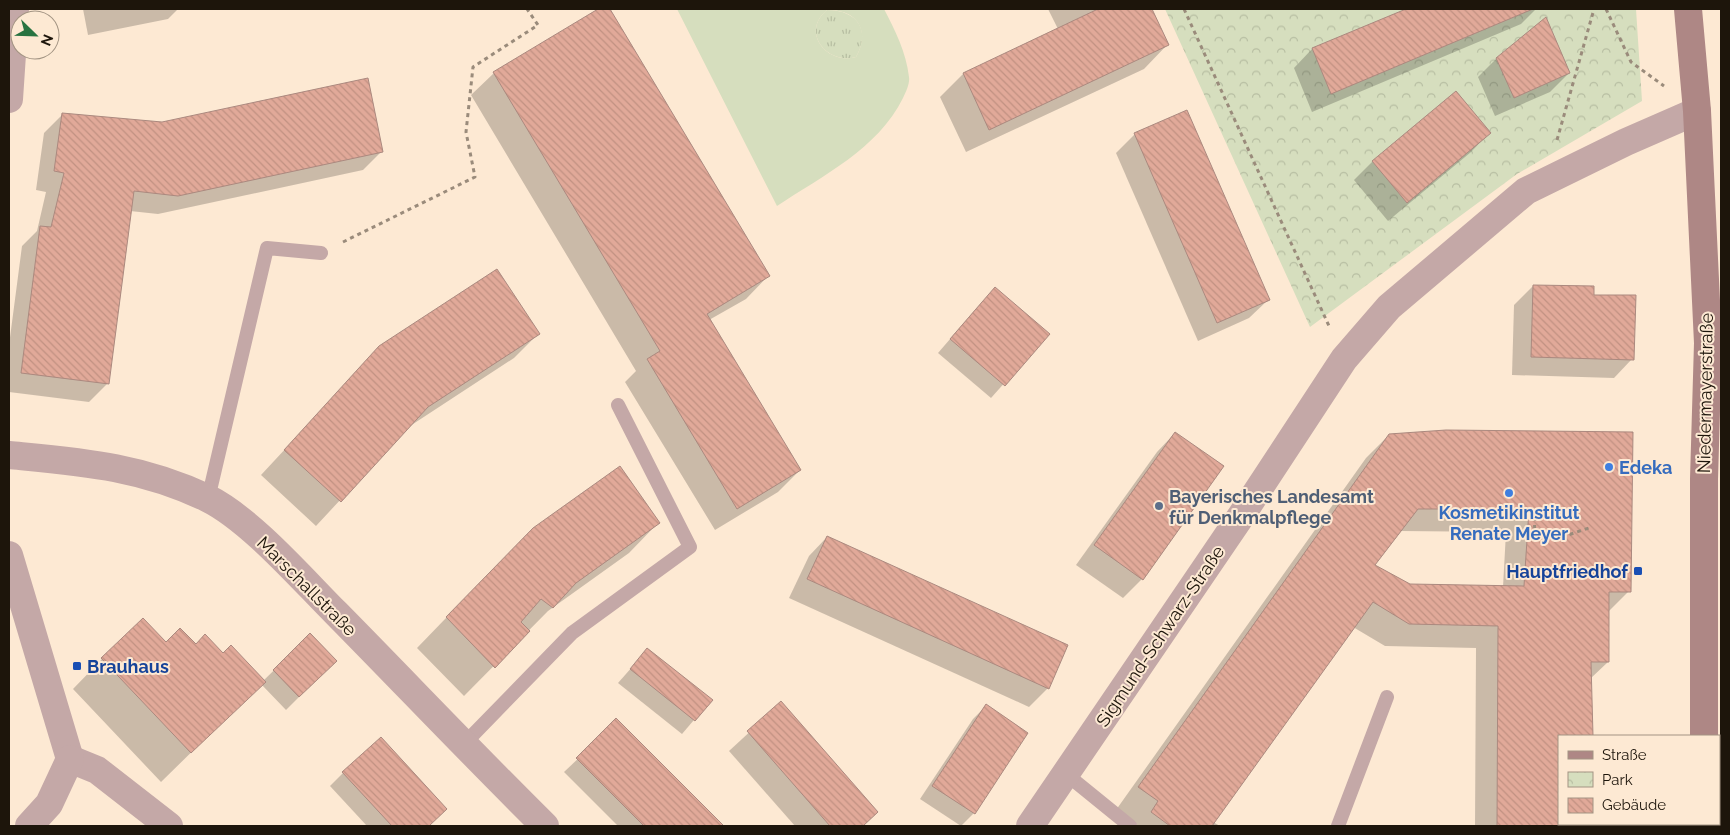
<svg xmlns="http://www.w3.org/2000/svg" width="1730" height="835" font-family="Raleway,sans-serif">
<defs>
<pattern id="grass-tufts" width="24" height="20" patternUnits="userSpaceOnUse" patternTransform="scale(1.25)"><rect width="24" height="20" fill="#d6debe"/><path d="M3 7l-1-3M5 7V3M7 7l1-3M15 17l-1-3M17 17v-4M19 17l1-3" fill="none" stroke="#b7bea2"/></pattern>
<pattern id="park-crowns" width="20" height="18" patternUnits="userSpaceOnUse" patternTransform="scale(1.25)"><rect width="20" height="18" fill="#d6debe"/><path d="M2 6a3 3 0 1 1 6 0M12 15a3 3 0 1 1 6 0" fill="none" stroke="#b7bea2"/></pattern>
<pattern id="building-back-hatch" width="6" height="6" patternUnits="userSpaceOnUse" patternTransform="scale(1.25)"><rect width="6" height="6" fill="#e1a999"/><path d="M-1 5l2 2M0 0l6 6M5-1l2 2" fill="none" stroke="#c19182"/></pattern>
</defs>
<rect width="100%" height="100%" fill="#fde9d3"/>
<path fill="url(#grass-tufts)" d="M827,10C858,10 871,31 856,57C827,65 800,32 827,10Z"/>
<polygon fill="url(#park-crowns)" points="1165,9 1636,9 1642,101 1517,174 1310,327"/>
<path fill="#d6debe" fill-rule="evenodd" d="M677,9H884C895,30 906,52 909,77C910,83 906,92 903,98C878,149 822,176 777,206ZM827,10C857,9 871,31 856,57C827,65 800,32 827,10Z"/>
<g fill="#0003" fill-rule="evenodd">
<polygon points="83,9 178,9 168,19 88,35"/>
<polygon points="600,9 609,9 768,276 746,299 709,320 800,470 778,492 715,530 625,382 636,371 471,95 494,73"/>
<polygon points="1048,9 1150,9 1167,45 1144,69 966,152 940,97 963,74 1058,29"/>
<polygon points="1408,9 1536,9 1521,24 1312,112 1294,68 1312,49"/>
<polygon points="1497,58 1569,73 1550,92 1495,116 1478,77"/>
<polygon points="63,114 382,151 363,170 158,214 130,211 108,383 89,402 9,392 9,345 22,246 37,231 46,192 36,190 44,133"/>
<polygon points="1489,133 1471,152 1388,221 1354,180 1373,161"/>
<polygon points="1135,134 1268,300 1249,318 1198,341 1116,153"/>
<polygon points="1533,286 1592,296 1632,359 1614,378 1512,375 1514,305"/>
<polygon points="982,302 1048,334 991,398 938,353"/>
<polygon points="538,334 514,358 407,428 316,526 261,475 380,347"/>
<path d="M1446,431L1629,591L1607,613L1608,662L1590,679L1591,736H1559V824H1593V826H1475L1476,648L1385,646L1353,627L1213,822L1220,826H1135L1137,825L1116,810L1366,458L1389,435ZM1399,531L1506,532L1503,587L1410,585L1373,566Z"/>
<polygon points="1175,433 1222,467 1142,579 1123,598 1076,565 1157,452"/>
<polygon points="658,523 629,553 548,611 464,696 417,648 502,560"/>
<polygon points="827,537 1048,688 1029,707 789,598 809,556"/>
<polygon points="310,635 335,661 286,710 261,684 161,782 73,689 102,659 166,643 195,646 223,655 263,681"/>
<polygon points="648,649 711,700 682,734 618,683"/>
<polygon points="781,703 877,812 863,826 795,826 729,751"/>
<polygon points="986,706 974,813 961,826 920,799 973,719"/>
<polygon points="618,721 722,826 618,826 564,772"/>
<polygon points="343,773 446,809 428,826 367,826 330,786"/>
</g>
<g fill="url(#building-back-hatch)" stroke="#ab897f" fill-rule="evenodd">
<polygon points="598,9 610,9 770,276 707,314 801,470 737,509 647,359 660,351 493,72"/>
<polygon points="1098,9 1152,9 1169,45 989,130 963,73"/>
<polygon points="1406,9 1533,9 1331,94 1312,48"/>
<polygon points="1546,17 1570,73 1514,98 1496,58"/>
<polygon points="368,78 383,152 178,196 134,191 109,384 21,373 40,226 51,227 64,173 54,171 62,113 162,122"/>
<polygon points="1456,91 1491,133 1407,203 1372,161"/>
<polygon points="1187,110 1270,300 1217,323 1134,133"/>
<polygon points="497,269 540,334 428,407 341,502 284,450 379,346"/>
<polygon points="1533,285 1594,286 1594,295 1636,295 1634,360 1531,357"/>
<polygon points="995,287 1050,334 1005,386 950,339"/>
<path d="M1446,430L1633,432L1631,592H1609V662H1591L1593,736H1559V826H1497L1498,626L1409,624L1373,602L1212,826H1170L1151,812L1158,801L1138,787L1389,434ZM1418,509H1529L1524,586L1410,584L1375,565Z"/>
<polygon points="1175,432 1224,466 1143,580 1094,545"/>
<polygon points="620,466 660,523 576,583 553,608 541,599 521,622 530,631 495,668 446,617 533,528"/>
<polygon points="827,536 1068,645 1049,689 807,579"/>
<polygon points="143,618 166,642 180,628 196,644 205,634 223,653 231,645 266,682 191,753 101,658"/>
<polygon points="310,633 337,661 299,697 273,670"/>
<polygon points="647,648 713,700 695,721 630,669"/>
<polygon points="781,701 878,812 863,826 830,826 747,731"/>
<polygon points="986,704 1028,733 975,814 932,786"/>
<polygon points="616,718 724,826 644,826 576,758"/>
<polygon points="381,737 447,809 429,826 392,826 342,772"/>
</g>
<g fill="none" stroke-linecap="round" stroke-linejoin="round">
<g stroke="#9a8b7b" stroke-width="3" stroke-dasharray="4 4" stroke-linecap="butt">
<polyline points="1184,9 1329,326"/>
<polyline points="1606,9 1631,62 1664,86"/>
<polyline points="1557,140 1594,9"/>
<polyline points="343,242 475,177 466,132 473,67 538,25 527,9"/>
<polyline points="1534,509 1535,538 1562,537 1589,528"/>
</g>
<g stroke="#c4a8a7" stroke-width="14">
<polyline points="208,499 267,248 321,253"/>
<polyline points="463,745 572,633 690,547 618,405"/>
<polyline points="1066,774 1130,826"/>
<polyline points="1338,826 1387,697"/>
</g>
<g stroke="#c4a8a7" stroke-width="28">
<polyline points="9,99 15,9"/>
<path d="M9,455C81,462 140,466 207,498C250,519 301,578 336,613C406,684 474,756 545,826"/>
<polyline points="9,555 70,759"/>
<polyline points="70,759 97,770 169,826"/>
<polyline points="29,826 49,804 70,759"/>
<polyline points="1030,826 1241,516 1344,359 1389,307 1526,191 1626,142 1697,111"/>
</g>
<g stroke="#ae8785" stroke-width="28">
<polyline points="1688,9 1697,111 1708,343 1704,479 1704,736"/>
<polyline points="1702,826 1702,824"/>
</g>
</g>
<g fill="#3f7fe0" stroke="#fde9d3" stroke-width="2">
<circle cx="1609" cy="467" r="5"/>
<circle cx="1509" cy="493" r="5"/>
</g>
<circle fill="#5c6f8a" stroke="#fde9d3" stroke-width="2" cx="1159" cy="506" r="5"/>
<g fill="#1a4fb4" stroke="#fde9d3" stroke-width="2">
<rect x="1633" y="566" width="10" height="10" rx="2.5"/>
<rect x="72" y="661" width="10" height="10" rx="2.5"/>
</g>
<g text-anchor="middle" dominant-baseline="central" stroke-width="4" stroke-linejoin="round" paint-order="stroke">
<g font-size="18" fill="#1d150b" stroke="#fde9d3">
<text transform="translate(1705 393) rotate(-89)">Niedermayerstraße</text>
<text transform="translate(307 586) rotate(45)">Marschallstraße</text>
<text transform="translate(1160 636) rotate(-56)">Sigmund-Schwarz-Straße</text>
</g>
<g font-size="18" font-weight="bold" fill="#366cbe" stroke="#fde9d3" text-anchor="start">
<text x="1619" y="467">Edeka</text>
<text x="1509" y="512" text-anchor="middle">Kosmetikinstitut<tspan x="1509" dy="21">Renate Meyer</tspan></text>
</g>
<g font-size="18" font-weight="bold" fill="#4e5e75" stroke="#fde9d3" text-anchor="start">
<text x="1169" y="496">Bayerisches Landesamt<tspan x="1169" dy="21">für Denkmalpflege</tspan></text>
</g>
<g font-size="18" font-weight="bold" fill="#164399" stroke="#fde9d3" text-anchor="end">
<text x="1628" y="571">Hauptfriedhof</text>
<text x="87" y="666" text-anchor="start">Brauhaus</text>
</g>
</g>
<rect width="1730" height="835" fill="none" stroke="#1d150b" stroke-width="20"/>
<rect x="1558" y="735" width="162" height="90" fill="#fde9d3" stroke="#a39483"/>
<rect x="1568" y="751" width="25" height="8" fill="#ae8785" stroke="#a39483"/>
<text x="1602" y="760" font-size="15" fill="#1d150b">Straße</text>
<rect x="1568" y="772" width="25" height="15" fill="url(#park-crowns)" stroke="#a39483"/>
<text x="1602" y="785" font-size="15" fill="#1d150b">Park</text>
<rect x="1568" y="798" width="25" height="15" fill="url(#building-back-hatch)" stroke="#a39483"/>
<text x="1602" y="810" font-size="15" fill="#1d150b">Gebäude</text>
<g transform="translate(35 35) rotate(113)"><circle r="24" fill="#fde9d3" stroke="#a39483"/>
<path d="M0-4L9 19L0 12L-9 19Z" fill="#287341"/>
<text y="-8" font-size="14" font-weight="bold" text-anchor="middle" fill="#1d150b">N</text>
</g>
</svg>
